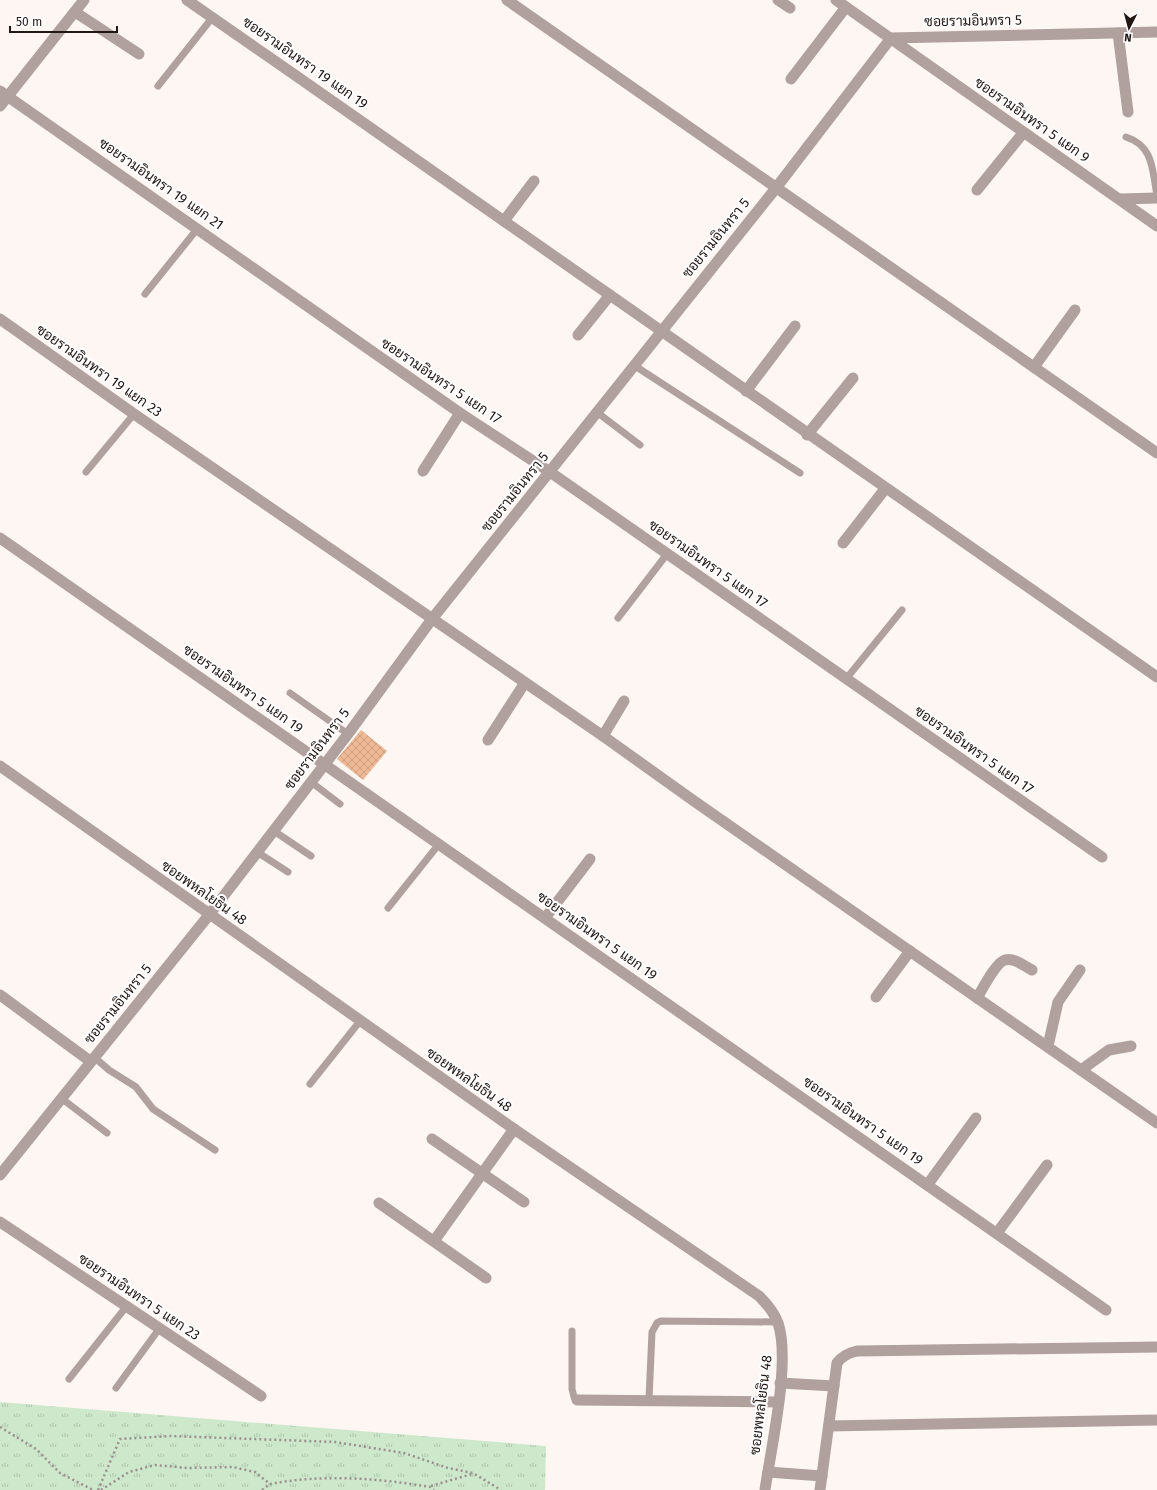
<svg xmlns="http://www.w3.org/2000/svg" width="1157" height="1490" font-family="'Fira Sans',Sarabun,sans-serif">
<defs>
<pattern id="grass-tufts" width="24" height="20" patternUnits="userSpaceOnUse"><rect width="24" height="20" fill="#cde8cb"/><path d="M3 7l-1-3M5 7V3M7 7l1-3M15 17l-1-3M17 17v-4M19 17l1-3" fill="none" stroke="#b0c6ad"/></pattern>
<pattern id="building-cross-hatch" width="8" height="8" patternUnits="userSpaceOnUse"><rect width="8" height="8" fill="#f0b996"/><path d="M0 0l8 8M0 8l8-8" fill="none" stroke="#ce9e80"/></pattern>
</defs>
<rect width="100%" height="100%" fill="#fdf6f3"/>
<polygon fill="url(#grass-tufts)" points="0,1402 546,1446 545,1490 0,1490"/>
<polygon fill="url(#building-cross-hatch)" points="361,730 387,751 363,780 337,759"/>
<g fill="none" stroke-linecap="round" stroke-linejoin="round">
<g stroke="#99918d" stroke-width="2.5" stroke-dasharray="2 3" stroke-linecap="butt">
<polyline points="0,1427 36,1449 60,1473 93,1490"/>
<polyline points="431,1486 472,1474"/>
<polyline points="98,1490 120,1439 171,1436 335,1442 404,1453 448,1468 473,1473 501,1490"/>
<path d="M101,1490L129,1472L155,1465L187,1468L233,1467L255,1472L270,1484C322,1474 378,1478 430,1487L434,1490"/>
<polyline points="262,1490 270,1484"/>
</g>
<g stroke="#b0a09e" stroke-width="7">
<polyline points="158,86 212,18"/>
<path d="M1126,137C1154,146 1152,170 1157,195"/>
<polyline points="145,294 198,228"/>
<polyline points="635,366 800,473"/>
<polyline points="598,413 640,445"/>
<polyline points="86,472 134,414"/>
<polyline points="618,618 667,554"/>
<polyline points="846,679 902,610"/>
<polyline points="290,693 348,734"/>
<polyline points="311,782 340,804"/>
<polyline points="274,831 311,856"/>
<polyline points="257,852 288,872"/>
<polyline points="388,908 439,844"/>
<polyline points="94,1057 109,1070 136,1087 153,1109 215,1150"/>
<polyline points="310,1084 360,1021"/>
<polyline points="61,1098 107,1133"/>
<polyline points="572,1331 572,1389 574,1397 577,1400"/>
<polyline points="69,1379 126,1307"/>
<polyline points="116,1388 159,1329"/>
<polyline points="649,1399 652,1332 657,1323 661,1321 778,1322"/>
</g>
<g stroke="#b0a09e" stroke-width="11">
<path d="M187,0C511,225 833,453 1157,677"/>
<polyline points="507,0 1157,453"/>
<polyline points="778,0 790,8"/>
<polyline points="836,0 1157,226"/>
<polyline points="75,12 139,54"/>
<polyline points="1118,33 1128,112"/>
<polyline points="791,79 846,7"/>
<polyline points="0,91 460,413 550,472 1102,857"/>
<polyline points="0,106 84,0"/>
<polyline points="977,190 1023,133"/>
<polyline points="1120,199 1157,198"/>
<polyline points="504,221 534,181"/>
<polyline points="0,319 134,414 603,736 694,801 1157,1123"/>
<polyline points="578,335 610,295"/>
<polyline points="1034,367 1075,310"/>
<polyline points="746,391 795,326"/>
<polyline points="807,435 853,378"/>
<polyline points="423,471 460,413"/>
<polyline points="0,538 1106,1310"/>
<polyline points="843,543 885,489"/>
<polyline points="603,736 624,701"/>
<polyline points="488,740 524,684"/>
<polyline points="545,918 590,859"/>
<polyline points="0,995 90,1061"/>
<polyline points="876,997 910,951"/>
<path d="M977,998C982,990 996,962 1005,960C1014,957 1024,966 1032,970"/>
<polyline points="1048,1046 1058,1002 1080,970"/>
<polyline points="1081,1070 1109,1050 1131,1046"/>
<polyline points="432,1139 524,1202"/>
<polyline points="0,1175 209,915 348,734 432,619 776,188 891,38 1157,32"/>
<polyline points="928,1184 976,1118"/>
<polyline points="379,1203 486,1278"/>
<polyline points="0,1222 261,1396"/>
<polyline points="997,1233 1047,1165"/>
<polyline points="434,1241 514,1129"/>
<polyline points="780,1383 834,1386"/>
<polyline points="577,1400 778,1402"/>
<polyline points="829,1426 1157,1420"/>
<polyline points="768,1472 822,1476"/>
<path d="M820,1490L837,1363C842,1356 848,1353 857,1351L1157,1347"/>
</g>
<path stroke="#b0a09e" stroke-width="11" d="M0,766L514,1129L759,1296C767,1304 774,1312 778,1323C791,1361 771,1448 765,1490"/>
</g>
<g text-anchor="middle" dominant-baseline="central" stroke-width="4" stroke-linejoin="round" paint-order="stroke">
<g font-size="14" fill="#221712" stroke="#fff">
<text transform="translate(973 21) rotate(-1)">ซอยรามอินทรา 5</text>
<text transform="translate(305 63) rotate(35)">ซอยรามอินทรา 19 แยก 19</text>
<text transform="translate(1032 120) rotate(35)">ซอยรามอินทรา 5 แยก 9</text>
<text transform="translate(161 184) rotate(35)">ซอยรามอินทรา 19 แยก 21</text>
<text transform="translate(716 238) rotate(-51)">ซอยรามอินทรา 5</text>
<text transform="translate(99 371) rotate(35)">ซอยรามอินทรา 19 แยก 23</text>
<text transform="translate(441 381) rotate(34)">ซอยรามอินทรา 5 แยก 17</text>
<text transform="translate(515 492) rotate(-51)">ซอยรามอินทรา 5</text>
<text transform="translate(708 564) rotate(35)">ซอยรามอินทรา 5 แยก 17</text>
<text transform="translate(243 689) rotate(35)">ซอยรามอินทรา 5 แยก 19</text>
<text transform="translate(317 749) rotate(-53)">ซอยรามอินทรา 5</text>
<text transform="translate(974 750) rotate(35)">ซอยรามอินทรา 5 แยก 17</text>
<text transform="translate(204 893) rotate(35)">ซอยพหลโยธิน 48</text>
<text transform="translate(597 936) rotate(35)">ซอยรามอินทรา 5 แยก 19</text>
<text transform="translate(118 1004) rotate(-51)">ซอยรามอินทรา 5</text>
<text transform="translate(469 1080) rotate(35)">ซอยพหลโยธิน 48</text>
<text transform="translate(863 1121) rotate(35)">ซอยรามอินทรา 5 แยก 19</text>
<text transform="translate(139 1297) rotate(34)">ซอยรามอินทรา 5 แยก 23</text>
<text transform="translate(761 1405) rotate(-83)">ซอยพหลโยธิน 48</text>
</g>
</g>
<g transform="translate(1129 28) rotate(186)" stroke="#ffffff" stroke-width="3" paint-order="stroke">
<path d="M0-3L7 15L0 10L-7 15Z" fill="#221712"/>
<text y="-6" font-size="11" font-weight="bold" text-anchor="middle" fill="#221712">N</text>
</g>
<path d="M10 26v6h107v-6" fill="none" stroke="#221712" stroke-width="2"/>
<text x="16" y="26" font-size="12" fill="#221712" stroke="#ffffff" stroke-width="3" paint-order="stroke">50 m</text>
</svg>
